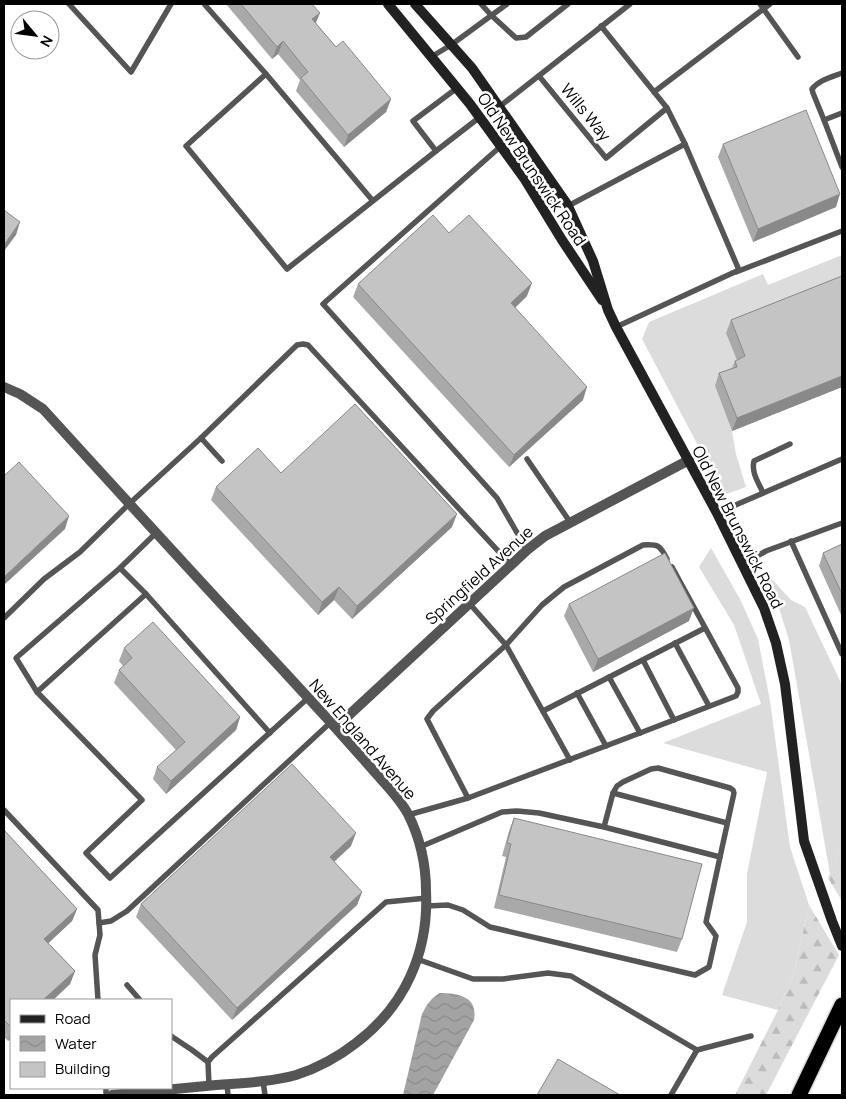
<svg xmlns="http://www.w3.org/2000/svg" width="846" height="1099" font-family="Manrope,sans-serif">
<defs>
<pattern id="forest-firs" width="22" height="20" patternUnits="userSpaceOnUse" patternTransform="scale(1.25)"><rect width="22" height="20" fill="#dcdcdc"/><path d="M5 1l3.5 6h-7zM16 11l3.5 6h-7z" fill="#bbb"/></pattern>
<pattern id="water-waves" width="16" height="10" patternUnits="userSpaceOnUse" patternTransform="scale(1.25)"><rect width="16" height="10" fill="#a3a3a3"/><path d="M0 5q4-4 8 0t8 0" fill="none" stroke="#8b8b8b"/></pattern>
</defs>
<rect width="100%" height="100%" fill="#fff"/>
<g fill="#dcdcdc">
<polygon points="842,255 842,287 740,369 715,386 732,431 736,454 746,487 724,495 642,339 649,322 763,274 768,285"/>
<polygon points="711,548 740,599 758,639 770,701 790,847 809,905 794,973 778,1010 722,995 747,922 747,874 767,772 663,743 761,704 734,625 699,567"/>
<polygon points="769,576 791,600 805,607 842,685 842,844 830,874 789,640"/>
</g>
<g fill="url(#forest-firs)">
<polygon points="842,844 842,901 828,878"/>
<polygon points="809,905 839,955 766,1095 735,1095 778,1010 794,973"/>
</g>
<path fill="url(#water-waves)" d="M440,993C459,993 478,997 474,1020L433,1095H403L422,1014C427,1004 431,998 440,993Z"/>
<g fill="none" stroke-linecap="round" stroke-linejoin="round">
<defs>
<polyline id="motorway" points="799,1095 842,1005"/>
</defs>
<use href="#motorway" stroke="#dbdbdb" stroke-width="18"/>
<g stroke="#555" stroke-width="5.5">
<polyline points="69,4 131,72 171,4"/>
<polyline points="206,4 205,5 266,74"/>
<polyline points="481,4 491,15 516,38 526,37 568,4"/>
<polyline points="760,4 798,57"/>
<polyline points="601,26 667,108 685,144"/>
<polyline points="431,57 451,45 507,4"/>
<polyline points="539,76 606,158 667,108"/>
<polyline points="457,88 413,121 436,151 480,117"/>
<polyline points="654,92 770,4"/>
<polyline points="499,107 630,4"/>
<polyline points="842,113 824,120 842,167"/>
<path d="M824,120L813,93L812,89C819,80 832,77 842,73"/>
<polyline points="501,146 323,304 497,498 527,550"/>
<polyline points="537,198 568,206 685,144 739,270 616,327"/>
<polyline points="373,201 266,74 186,146 287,269 436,151"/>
<polyline points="736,272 842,231"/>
<polyline points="201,438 222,461"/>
<polyline points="527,459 570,522"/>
<path d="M763,493C759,483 751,473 754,461L790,444"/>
<polyline points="717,513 842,459"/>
<polyline points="156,533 120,568 146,594 37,692 142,800 86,853 110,878 308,698"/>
<polyline points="791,541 842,654"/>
<polyline points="743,564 766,551 842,523"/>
<polyline points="146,594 270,733"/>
<polyline points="469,603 506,645 570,760"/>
<polyline points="4,618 44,579 80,552 129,504 201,438 297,345 303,344 308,345 511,565"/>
<polyline points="675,643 709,706"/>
<polyline points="643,660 674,720"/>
<polyline points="609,677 640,733"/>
<polyline points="37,692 16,658 120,568"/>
<polyline points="577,693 606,746"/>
<polyline points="543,711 705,628"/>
<polyline points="613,793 727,823"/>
<path d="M468,798L427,719L433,711L506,645L542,605L564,587L643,545C658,544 660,545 667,559"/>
<polyline points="4,810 98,910 100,935 95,955 98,1000"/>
<polyline points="408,815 468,798 640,733 736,696 738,692 738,688 672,567"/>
<polyline points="420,847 502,812 517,811 539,813 604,827 720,857 734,793 733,790 730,788 658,768 651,769 623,782 617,786 613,793 604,827"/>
<polyline points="427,906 448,905 463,910 490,927 695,975 709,967 716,936 706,922 720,857"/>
<polyline points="99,923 111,921 127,911 331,722"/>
<polyline points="417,959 473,979 503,979 548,973 571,976 697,1050 671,1095"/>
<polyline points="127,985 140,1000"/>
<polyline points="171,1036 192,1050 208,1062"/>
<polyline points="697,1050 751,1036"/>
<polyline points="263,1081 265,1095"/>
<polyline points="227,1085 228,1095"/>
<polyline points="209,1086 208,1062 212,1057 386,902 427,898"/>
<polyline points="106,1088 106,1095"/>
</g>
<g stroke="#555" stroke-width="10">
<path d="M4,387L20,394L43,409C125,499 207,589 290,678C318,708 345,738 372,769C384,783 399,797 408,814C420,838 426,864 426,891C429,952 405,1006 356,1043C338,1057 318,1068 296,1075C267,1083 236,1083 206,1086C175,1089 143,1092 112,1095"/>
<polyline points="336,727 511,565 527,550 545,536 689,460"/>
</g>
<g stroke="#222" stroke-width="10">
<polyline points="388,4 470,104 524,178 562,240 602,300"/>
<polyline points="415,4 472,68 567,204 593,261 608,310 616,327 717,513 764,608 776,643 785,684 804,841 832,921 842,946"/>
</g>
<use href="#motorway" stroke="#000" stroke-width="15"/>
</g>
<g fill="#a9a9a9">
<polygon points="226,4 312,4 316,23 336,47 391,99 386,112 344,147 296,91 300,80 278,54 272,59"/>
<polygon points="723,144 836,207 753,242 718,157"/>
<polygon points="449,233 527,296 515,308 583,400 509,467 353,297 358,284"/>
<polygon points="842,276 842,387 732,431 715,386 719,373 732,368 735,361 737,360 726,333 731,320"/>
<polygon points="281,473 452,527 352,619 334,600 318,615 211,500 216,487"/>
<polygon points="842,544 842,617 819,566 823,553"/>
<polygon points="569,604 689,621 593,672 564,616"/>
<polygon points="124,648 240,717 236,730 166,794 153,779 157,767 176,750 114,683 119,670 123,666 119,661"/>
<polygon points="514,818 682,939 677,952 494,908 506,857 502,856 509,831"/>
<polygon points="4,830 77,909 72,921 48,943 75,971 70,984 53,1000 11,1000 11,1038 8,1041 4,1037"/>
<polygon points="351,846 334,862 362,892 357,905 232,1020 136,917 141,904"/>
</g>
<g fill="#898989">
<polygon points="320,13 315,25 312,19"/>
<polygon points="283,41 278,54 272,59 277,47"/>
<polygon points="391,99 386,112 344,147 348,135"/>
<polygon points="840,194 836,207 753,242 758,229"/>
<polygon points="20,222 16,235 4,251 4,245"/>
<polygon points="532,283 527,296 506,316 511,303"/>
<polygon points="842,376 842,387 732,431 737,418"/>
<polygon points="587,387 583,400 509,467 514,455"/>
<polygon points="457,514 452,527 352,619 357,606"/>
<polygon points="69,516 65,529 4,585 4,577"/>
<polygon points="339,587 334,600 318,615 322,602"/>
<polygon points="694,608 689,621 593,672 598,659"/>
<polygon points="240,717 236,730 166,794 171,781"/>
<polygon points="356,833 351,846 325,870 330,857"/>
<polygon points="362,892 357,905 232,1020 237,1008"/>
<polygon points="77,909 72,921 39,952 44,939"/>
<polygon points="75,971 70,984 53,1000 43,1000"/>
<polygon points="11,1032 11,1038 8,1041"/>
</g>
<g fill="#c4c4c4" stroke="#898989">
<polygon points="241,4 312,4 320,13 312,19 336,47 343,41 391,99 348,135 301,78 308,72 283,41 277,47"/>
<polygon points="806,110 840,194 758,229 723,144"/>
<polygon points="4,210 20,222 4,245"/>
<polygon points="433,215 449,233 469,215 532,283 511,303 587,387 514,455 358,284"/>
<polygon points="842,276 842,376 737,418 719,373 737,367 735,361 745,356 731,320"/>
<polygon points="355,404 457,514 357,606 339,587 322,602 216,487 258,448 281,473"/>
<polygon points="19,462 69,516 4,577 4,476"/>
<polygon points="842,544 842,594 823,553"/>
<polygon points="665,553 694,608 598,659 569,604"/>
<polygon points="153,622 240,717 171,781 157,767 185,742 119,670 132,658 124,648"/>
<polygon points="292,764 356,833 330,857 362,892 237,1008 141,904"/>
<polygon points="514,818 702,864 682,939 499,895 511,844 507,843"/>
<polygon points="4,830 77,909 44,939 75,971 43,1000 11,1000 11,1027 4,1020"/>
<polygon points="558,1059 620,1095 537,1095"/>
</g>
<g text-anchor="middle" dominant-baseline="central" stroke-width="5" stroke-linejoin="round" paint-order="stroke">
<g font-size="16" fill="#000" stroke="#fff">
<text transform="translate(586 112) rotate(51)">Wills Way</text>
<text transform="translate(532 169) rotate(56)">Old New Brunswick Road</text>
<text transform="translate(738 527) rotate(63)">Old New Brunswick Road</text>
<text transform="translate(479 575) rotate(-42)">Springfield Avenue</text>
<text transform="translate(363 739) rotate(49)">New England Avenue</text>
</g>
</g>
<rect width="846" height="1099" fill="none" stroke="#000000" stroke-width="10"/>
<rect x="10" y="999" width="162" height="90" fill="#ffffff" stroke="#999999"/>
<rect x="20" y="1015" width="25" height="8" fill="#222222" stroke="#999999"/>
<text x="55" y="1024" font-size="15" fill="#000000">Road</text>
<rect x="20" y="1036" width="25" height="15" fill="url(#water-waves)" stroke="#999999"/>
<text x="55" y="1049" font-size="15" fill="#000000">Water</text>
<rect x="20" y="1062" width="25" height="15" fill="#c4c4c4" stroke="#999999"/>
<text x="55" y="1074" font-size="15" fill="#000000">Building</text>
<g transform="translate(35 35) rotate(119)"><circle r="24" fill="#ffffff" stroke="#999999"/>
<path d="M0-4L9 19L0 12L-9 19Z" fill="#000000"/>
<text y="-8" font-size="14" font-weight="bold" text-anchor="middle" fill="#000000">N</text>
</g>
</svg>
